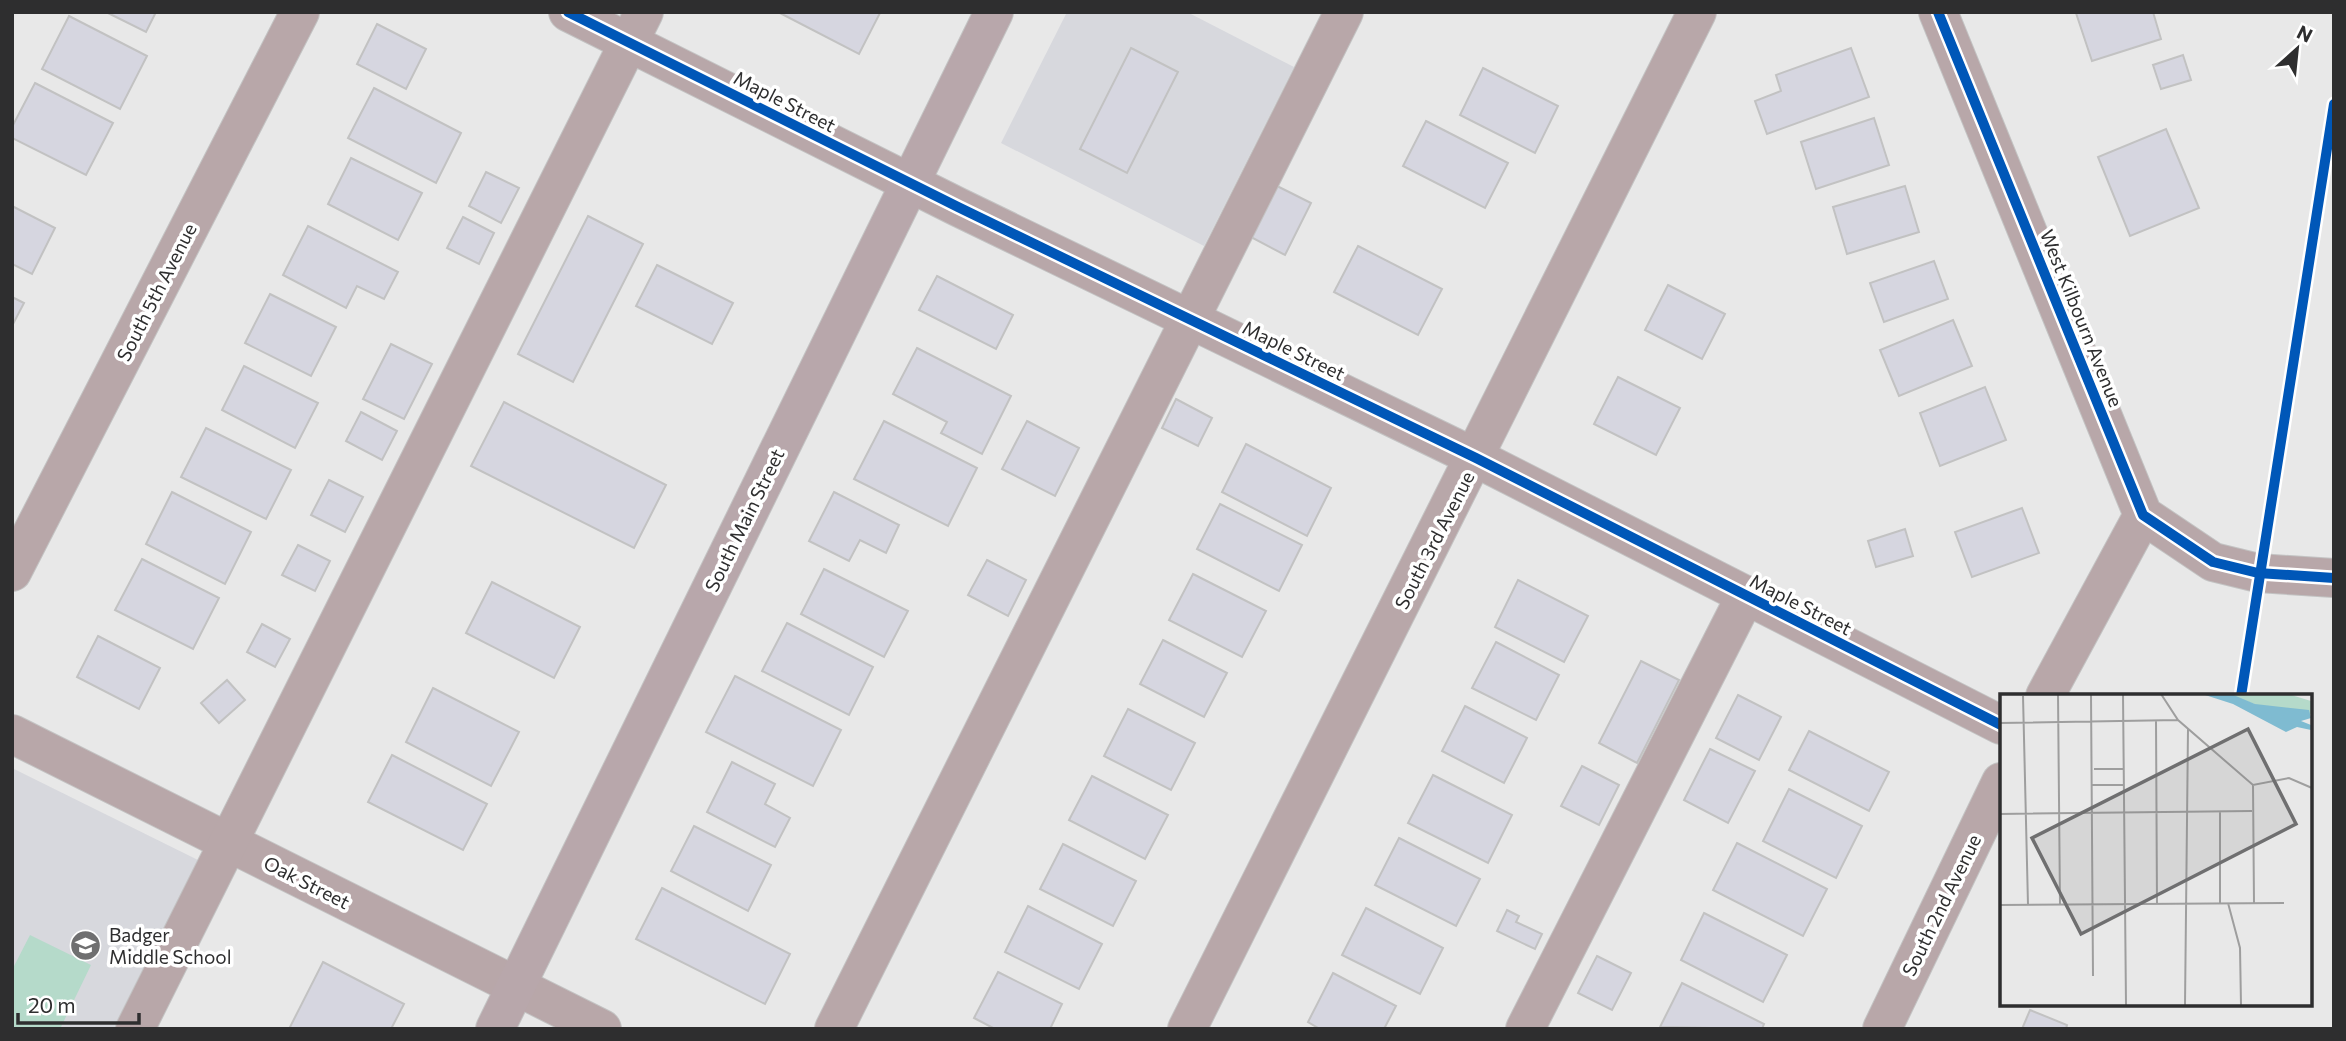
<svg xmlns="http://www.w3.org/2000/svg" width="2346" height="1041" font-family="Commissioner,sans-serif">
<rect width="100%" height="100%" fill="#e8e8e8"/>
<g fill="#d7d8dd">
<polygon points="1067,12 1187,12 1294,67 1204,246 1001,143"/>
<polygon points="12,768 200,861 119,1029 12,1029"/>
</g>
<polygon fill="#b5daca" points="30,935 91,965 60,1029 12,1029 12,970"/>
<g fill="#d6d6e0" stroke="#c2c2c2" stroke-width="2">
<polygon points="106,12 156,12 146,32"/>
<polygon points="778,12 878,12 880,13 859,54"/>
<polygon points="2153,12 2161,39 2092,61 2076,13"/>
<polygon points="69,16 147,56 120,109 42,69"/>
<polygon points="377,24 426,49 406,89 357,64"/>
<polygon points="1131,48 1178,72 1127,173 1080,149"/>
<polygon points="1851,48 1869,97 1767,134 1755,101 1781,91 1776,75"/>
<polygon points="2183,55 2191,80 2161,89 2153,65"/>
<polygon points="1483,68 1558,106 1535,153 1460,115"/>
<polygon points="35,83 113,123 86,175 12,138 12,127"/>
<polygon points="374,88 461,133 436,183 348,138"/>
<polygon points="1874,118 1889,165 1816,189 1801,142"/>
<polygon points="1426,121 1508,163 1485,208 1403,166"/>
<polygon points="2166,129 2199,208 2130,236 2098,157"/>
<polygon points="351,158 422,193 398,240 328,204"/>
<polygon points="486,172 519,188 501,223 469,206"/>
<polygon points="1275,185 1311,203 1285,255 1249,236"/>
<polygon points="1905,186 1919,232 1847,254 1833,207"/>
<polygon points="12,206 55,228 32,274 12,264"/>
<polygon points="588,216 643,244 573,382 518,354"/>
<polygon points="463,217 494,233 479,264 447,248"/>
<polygon points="308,226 398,272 384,299 357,286 346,308 283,275"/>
<polygon points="1358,246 1442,289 1418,335 1334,292"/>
<polygon points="1934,261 1948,299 1884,322 1870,283"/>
<polygon points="657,265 733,303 712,344 636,306"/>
<polygon points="937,276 1013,315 996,349 919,310"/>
<polygon points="1668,285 1725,314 1702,359 1645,330"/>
<polygon points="270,294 336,327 311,376 245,343"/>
<polygon points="12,297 24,303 12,326"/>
<polygon points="1953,320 1972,366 1899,396 1880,350"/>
<polygon points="391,344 432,364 404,419 363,399"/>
<polygon points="917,348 1011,396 982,454 941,433 947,422 893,394"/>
<polygon points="244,366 318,403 295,448 222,410"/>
<polygon points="1618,377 1680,408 1656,455 1594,424"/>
<polygon points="1985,387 2006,440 1940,466 1920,413"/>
<polygon points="1176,399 1212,418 1198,446 1162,428"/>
<polygon points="504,402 666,485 634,548 471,466"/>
<polygon points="361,412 397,431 382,460 346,441"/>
<polygon points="884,421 977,468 948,526 854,479"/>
<polygon points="1027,421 1079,448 1055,496 1002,469"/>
<polygon points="206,428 291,470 266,519 181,477"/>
<polygon points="1246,444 1331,488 1307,536 1222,492"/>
<polygon points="329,480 363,497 345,532 311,515"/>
<polygon points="172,492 251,532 225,584 146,544"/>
<polygon points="834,492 899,525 886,553 860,540 849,561 809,541"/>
<polygon points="1220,504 1302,545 1279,591 1197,549"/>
<polygon points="2022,508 2039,553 1972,577 1955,532"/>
<polygon points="1905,529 1913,556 1876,567 1868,541"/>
<polygon points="298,545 330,561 315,591 282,575"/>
<polygon points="142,559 219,598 193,649 115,610"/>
<polygon points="987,560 1026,580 1008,616 968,595"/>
<polygon points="824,569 908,611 884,657 801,614"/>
<polygon points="1193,574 1266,611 1242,657 1169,620"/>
<polygon points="1518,580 1588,616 1564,662 1495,627"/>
<polygon points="492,582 580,627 554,678 466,633"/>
<polygon points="787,623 873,667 849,715 762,671"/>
<polygon points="262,624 290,639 275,667 247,652"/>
<polygon points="98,636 160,668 139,709 77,677"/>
<polygon points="1163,640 1227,673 1204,717 1140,684"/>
<polygon points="1496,642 1559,675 1536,720 1472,688"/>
<polygon points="1641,661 1679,680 1637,763 1599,743"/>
<polygon points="735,676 841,730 813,786 706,732"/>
<polygon points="227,680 245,700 219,723 201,703"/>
<polygon points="433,688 519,732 491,786 406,742"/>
<polygon points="1738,695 1781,717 1759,760 1716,738"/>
<polygon points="1465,706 1527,738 1504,783 1442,751"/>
<polygon points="1128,709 1195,743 1171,790 1104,756"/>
<polygon points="1809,731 1889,772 1869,811 1789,770"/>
<polygon points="1710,749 1755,771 1728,823 1684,800"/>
<polygon points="392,755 487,804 463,850 368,802"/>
<polygon points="732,762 775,784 765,804 790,818 775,847 707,812"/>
<polygon points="1582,766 1619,785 1599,825 1561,806"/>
<polygon points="1433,775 1512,815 1488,863 1408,823"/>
<polygon points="1092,776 1168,815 1145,859 1069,820"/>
<polygon points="1789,789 1862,826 1836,878 1763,841"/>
<polygon points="694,826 771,865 748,911 671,871"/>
<polygon points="1399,838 1480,879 1456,926 1375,885"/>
<polygon points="1737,843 1827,889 1803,936 1713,890"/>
<polygon points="1063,844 1136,881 1113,926 1040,889"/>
<polygon points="662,888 790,954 765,1004 636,939"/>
<polygon points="1028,906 1102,944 1079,989 1005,952"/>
<polygon points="1366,908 1443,948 1420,994 1342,955"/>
<polygon points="1507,910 1519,916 1516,922 1542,934 1535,949 1497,931"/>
<polygon points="1704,913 1787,955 1763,1002 1681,960"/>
<polygon points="1597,956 1631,973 1612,1010 1578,993"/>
<polygon points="323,962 404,1004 391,1029 289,1029"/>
<polygon points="998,972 1062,1004 1050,1029 995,1029 974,1018"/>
<polygon points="1333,973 1396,1006 1384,1029 1320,1029 1308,1022"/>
<polygon points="1682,983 1764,1024 1762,1029 1660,1027"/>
<polygon points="2030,1010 2067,1025 2066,1029 2022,1029"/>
</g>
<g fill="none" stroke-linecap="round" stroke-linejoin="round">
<defs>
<g id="minor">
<polyline points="568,12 958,207 1476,458 2001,725"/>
<polyline points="1938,12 2143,515 2213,562 2258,573 2334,578"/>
<polyline points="12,572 300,12"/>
<polyline points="2045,696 2143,515"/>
<polyline points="12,734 602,1029"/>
<polyline points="135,1029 644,12"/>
<polyline points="834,1029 1344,12"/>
<polyline points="1187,1029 1697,12"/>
<polyline points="1525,1029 1746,595"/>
<polyline points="1882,1029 2001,782"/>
</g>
<polyline id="major" points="495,1029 994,12"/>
</defs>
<use href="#minor" stroke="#c3c3c3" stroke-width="40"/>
<use href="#major" stroke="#c3c3c3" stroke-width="40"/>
<use href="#minor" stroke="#b8a7a9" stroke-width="38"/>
<use href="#major" stroke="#b8a7ab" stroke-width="38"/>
<defs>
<g id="cycleway">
<polyline points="568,12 958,207 1476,458 2001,725"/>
<polyline points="1938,12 2143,515 2213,562 2258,573 2334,578"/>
<polyline points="2241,696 2334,104"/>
</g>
</defs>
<use href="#cycleway" stroke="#fff" stroke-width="15"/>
<use href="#cycleway" stroke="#0057b8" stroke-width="10"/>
</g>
<defs>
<symbol id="school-disc" viewBox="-11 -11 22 22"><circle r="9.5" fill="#6f6f70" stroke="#fff"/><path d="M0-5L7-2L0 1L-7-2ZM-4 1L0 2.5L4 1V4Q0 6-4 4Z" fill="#fff"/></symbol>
</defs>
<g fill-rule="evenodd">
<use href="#school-disc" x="68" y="928" width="35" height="35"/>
</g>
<g text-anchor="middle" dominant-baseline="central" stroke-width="7" stroke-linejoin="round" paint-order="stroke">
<g font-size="19" fill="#2e2e2f" stroke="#fff">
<text transform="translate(785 101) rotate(27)">Maple Street</text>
<text transform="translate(156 292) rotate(-63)">South 5th Avenue</text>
<text transform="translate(2082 318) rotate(68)">West Kilbourn Avenue</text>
<text transform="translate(1294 350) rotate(26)">Maple Street</text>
<text transform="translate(744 520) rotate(-64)">South Main Street</text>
<text transform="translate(1434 540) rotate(-63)">South 3rd Avenue</text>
<text transform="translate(1801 604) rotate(27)">Maple Street</text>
<text transform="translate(307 882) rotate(27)">Oak Street</text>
<text transform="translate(1941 905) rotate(-64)">South 2nd Avenue</text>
</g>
<g font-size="19" fill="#2e2e2f" stroke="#fff" text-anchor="start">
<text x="109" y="934">Badger<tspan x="109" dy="22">Middle School</tspan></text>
</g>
</g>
<g transform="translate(2000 694)">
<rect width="312" height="312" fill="#e8e8e8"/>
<path d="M228,0H288L311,7V20L257,11Z" fill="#b5daca"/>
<path d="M202,0H231L255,10L309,16L311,24L301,27L311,31V36L297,33L286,38L233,10Z" fill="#7fbbd1"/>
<path fill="none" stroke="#9e9e9e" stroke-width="2" d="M58,0L60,211M91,0L93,282M123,0L126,311M161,0L178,26L253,91L289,84L312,94M23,2L28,211M156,27L157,210M0,29L178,26M94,75H124M92,91H124M253,91L254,209M220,117V209M0,120L252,117M228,209L240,254L241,311M0,211L284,209M185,311L188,35"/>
<path fill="#6f6f70" fill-opacity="0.15" stroke="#6f6f70" stroke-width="3.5" d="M248,35L296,130L81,240L32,144Z"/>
<rect width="312" height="312" fill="none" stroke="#2e2e2f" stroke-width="3.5"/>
</g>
<rect width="2346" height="1041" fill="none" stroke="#2e2e2f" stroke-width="28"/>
<g transform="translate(2297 49) rotate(27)" stroke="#ffffff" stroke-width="5" paint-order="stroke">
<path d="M0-5L12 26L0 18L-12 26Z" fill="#2e2e2f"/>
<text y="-10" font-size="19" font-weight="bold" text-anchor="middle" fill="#2e2e2f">N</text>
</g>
<path d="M18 1013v10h121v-10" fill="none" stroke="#2e2e2f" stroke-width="3.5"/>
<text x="28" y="1013" font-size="21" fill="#2e2e2f" stroke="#ffffff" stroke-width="5" paint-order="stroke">20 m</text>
</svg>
